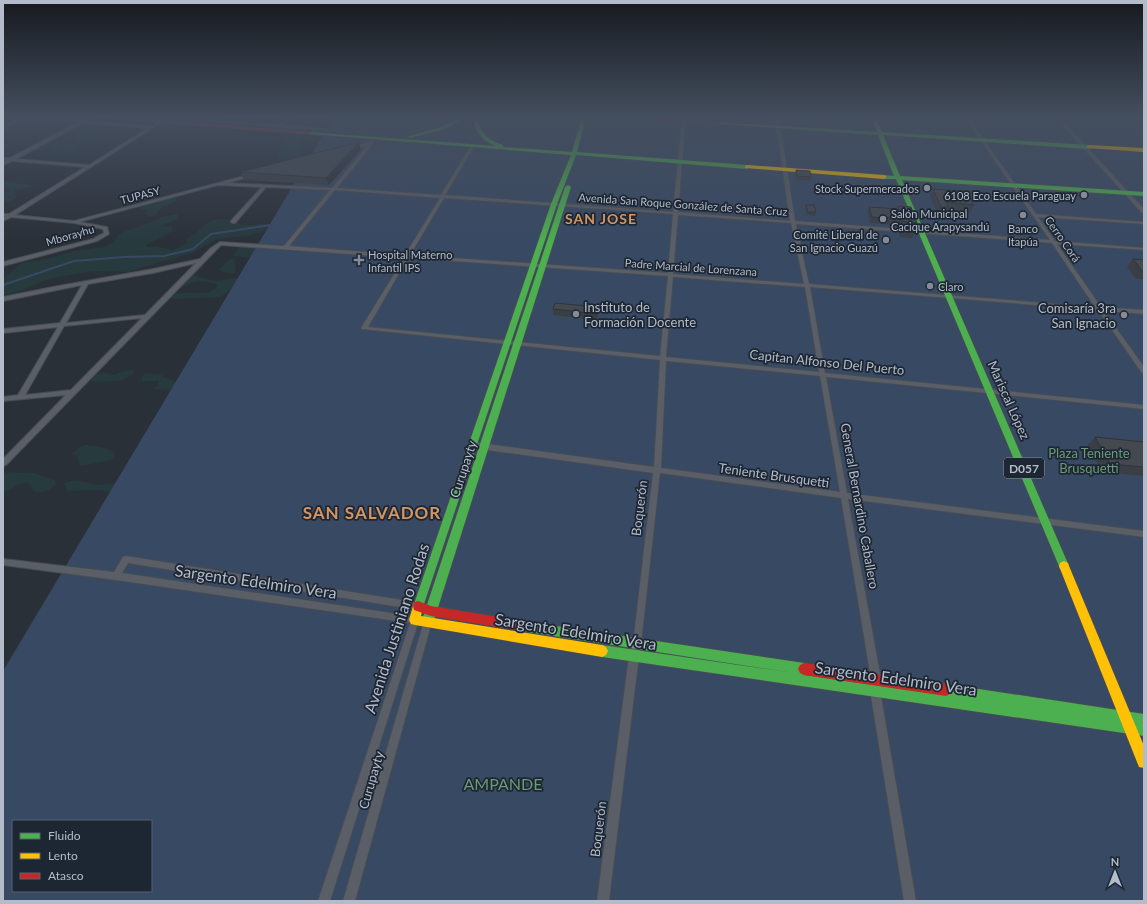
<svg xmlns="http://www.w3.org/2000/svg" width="1147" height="904" font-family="Lato,sans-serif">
<rect width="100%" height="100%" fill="#2a3038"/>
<g fill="#273a3e">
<path d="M87,134H90L85,137V138C93,139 100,134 107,135L95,140L94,143C87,143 81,140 76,146L86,148H77L75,151H78L75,153L49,152L53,148H45L37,152L35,150C42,143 65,145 76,143L77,139L76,137Z"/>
<path d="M292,136L299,137L302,153L300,157L293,159L277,160L276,157C280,148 282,140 292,136Z"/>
<polygon points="5,181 33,186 15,191 14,195 18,197 11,201 3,202 3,193 8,192 10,189 3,186 3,182"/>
<path d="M167,197H175L177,200C173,204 166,204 163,207C157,212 156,218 148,216V214L144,213L149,210L140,209L144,205L155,204Z"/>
<path d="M178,214V219L160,226L172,227L173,229L171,232L146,245V247H159L173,250L187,243V238C190,236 193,235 196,233C208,223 210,217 228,220C234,220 237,224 243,225C252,226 262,223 271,224L268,228L261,232L247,236L217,239L192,253L137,269L128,272L93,271L57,277L41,282L23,290L3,296V279L22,263L51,258L73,251L104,247L113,243L117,236L123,232L152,222L162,217Z"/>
<polygon points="249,246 255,249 254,254 248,258 235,256 234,254 239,248"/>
<polygon points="230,259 234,259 236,271 233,274 221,271 219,269"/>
<path d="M201,264L204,266L196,273L194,276L216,281L236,278L237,279L235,286L221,297L173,299L172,296C187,288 204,299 217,287V284C210,283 202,280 195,282C187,283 185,288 177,287Z"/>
<polygon points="133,370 133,374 122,380 103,382 92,381 91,380 97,374 107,373 114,375 124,371"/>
<polygon points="146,373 162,375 162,377 176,381 175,388 169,390 154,389 158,385 159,381 142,381 142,377"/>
<path d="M83,445C95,445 106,447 116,454L111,460L81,466L78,461L77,456L71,454Z"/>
<path d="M9,472L23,473L31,472L54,480L56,484C50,491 42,494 33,491L31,485L26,482C17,483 12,491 3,492V473Z"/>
<polygon points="75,480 98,485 120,483 116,493 98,490 68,491 64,483"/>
</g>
<path fill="#384963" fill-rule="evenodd" d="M334,117H1144V901H3V671ZM13,821H151V891H13Z"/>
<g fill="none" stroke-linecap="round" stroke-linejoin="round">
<polyline stroke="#384963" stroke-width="2" points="3,285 74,261 124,257 164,256 193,249 211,234 271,225"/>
<defs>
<g id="street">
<path d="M20,117H31L82,120L89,117H93L87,121L152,126L161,120L164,121L15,215L74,221L252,174H253V176L227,183L332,188L367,146L353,149L351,148L352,147L372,141L374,142L373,144L337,188L441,195L470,147L472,146L474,147L445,195L673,212L682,117H686L678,212L790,221L775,117H779L795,221L1050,240L964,117H968L1036,214L1144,222V224L1038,217L1055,241L1144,248V250L1057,244L1101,307L1144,310V314L1104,311L1144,367V374L1142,373L1098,310L810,287L825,373L1144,405V409L826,377L847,493L1144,531V537L848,499L881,679L880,690L916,901H904L870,690L871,679L841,498L660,473L641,644L639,656L609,901H597L629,656L633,644L653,473L473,448L470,445L473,442L654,467L660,360L362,329L361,328L404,258L221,245L6,465L3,466V459L66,395L3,401V397L18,395L58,327L3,333V329L60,323L82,285L3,301V297L53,287L153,269L200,259L211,248L220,242L284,246L330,190L266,187L235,223H233L231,222V221L262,187L218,185L79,222L107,227L109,234L97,241L3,266V262L93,239L104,233L103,229L74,223L11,217L3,221V218L5,217L3,216V214H9L85,167L12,161L3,165V162L6,161L3,160V158H10L78,122L25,118L3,128V126ZM83,123L148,128L89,165L16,159ZM335,190L440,198L405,255L289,246ZM444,198L673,214L668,273L410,255ZM678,215L791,223L804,284L673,274ZM796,224L1052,243L1095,307L809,284ZM408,258L668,276L660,356L368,327ZM196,263L145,315L66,323L88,284L153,273ZM673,277L805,287L819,372L666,357ZM142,318L71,390L25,395L64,326ZM666,361L820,376L840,492L661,468Z"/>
<polygon points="167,117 178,117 278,125 288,117 292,117 282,125 326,129 328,130 326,131 280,127 278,128 276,127 169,118"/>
<polygon points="1055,117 1059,117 1144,209 1144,213 1142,213"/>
<polygon points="126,556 421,603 422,606 421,609 418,610 128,563 122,573 418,617 419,620 330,901 318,901 410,623 116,580 3,565 3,559 114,572 123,557"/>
<polygon points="428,617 431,618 432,621 355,901 343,901 424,621 425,618"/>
</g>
<g id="fast">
<polygon points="462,117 467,117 445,129 409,138 407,137 441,127"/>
<path d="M473,117H477C480,133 488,140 503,145V147L572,152L582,117H586L577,152L747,165L750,167L747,169L576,155L557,204L423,607L422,611L418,612L414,611L413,607L551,204L571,155L309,134L307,133L309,132L496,146C482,141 475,132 473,117Z"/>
<polygon points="871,117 875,117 882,132 1089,145 1092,147 1089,149 883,135 900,176 1144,192 1144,196 902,180 1069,566 1068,569 1064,571 1060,569 1059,566 896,179 884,179 881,177 884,175 894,176 878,135 717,124 715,123 717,122 877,132"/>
<polygon points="568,185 571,187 435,617 433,621 429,622 425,621 423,617 565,187"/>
<polygon points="528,622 804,663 808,665 810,669 808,673 804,675 943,695 940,690 942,686 946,684 1144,714 1144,736 602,657 598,655 596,651 598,647 602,645 794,673 528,632 524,631 522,627 524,623"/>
</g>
<g id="slow">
<polygon points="1089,145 1144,148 1144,152 1087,148 1087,146"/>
<polygon points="747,165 884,175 887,177 884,179 745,168 745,166"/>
<polygon points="1064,561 1068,563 1069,566 1144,746 1144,768 1139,767 1059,566 1060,563"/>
<polygon points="418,602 422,603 423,607 421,616 602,645 606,647 608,651 606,655 602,657 415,625 411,624 409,620 414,603"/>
</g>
<g id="jam">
<polygon points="103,117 118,117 309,132 311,133 309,134 105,118"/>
<polygon points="620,117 638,117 717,122 719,123 717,124 622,118"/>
<polygon points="418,601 431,606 528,622 532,623 534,627 532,631 528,632 431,616 414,610 413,606 414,602"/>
<polygon points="804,663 946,684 950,686 952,690 950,694 946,696 804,675 800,673 798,669 800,665"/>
</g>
</defs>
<use href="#street" stroke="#484c53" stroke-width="2"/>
<use href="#fast" stroke="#484c53" stroke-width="2"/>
<use href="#slow" stroke="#484c53" stroke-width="2"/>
<use href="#jam" stroke="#484c53" stroke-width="2"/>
<use href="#street" fill="#5a5e66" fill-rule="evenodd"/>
<use href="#fast" fill="#4caf50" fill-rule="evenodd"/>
<use href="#slow" fill="#ffc107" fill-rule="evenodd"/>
<use href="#jam" fill="#c62828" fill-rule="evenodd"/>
</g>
<g fill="#3a3f45">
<polygon points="361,149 329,185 244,180 241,172"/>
<polygon points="796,170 811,177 810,181 796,180 795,174"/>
<polygon points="933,189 974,205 970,213 947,210 945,215 938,214 930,196"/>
<polygon points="806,205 816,212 815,216 807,215 805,209"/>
<polygon points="898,206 917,223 914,228 915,231 912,238 900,237 899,233 901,227 897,227 896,225 870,223 867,213 869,207 897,209"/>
<polygon points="1133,259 1144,260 1144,279 1136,279 1127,267"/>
<polygon points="553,309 598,313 596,320 553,315"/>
<polygon points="1095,437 1144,442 1144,476 1102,472 1088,445"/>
</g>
<g fill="#303338">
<polygon points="359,142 361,149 329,185 326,178"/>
<polygon points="598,307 598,313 596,320 597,314"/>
</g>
<g fill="#444950" stroke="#303338">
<polygon points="359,142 326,178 241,172"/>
<polygon points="796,170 810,171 811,177 797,176"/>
<polygon points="933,189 965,191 974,205 946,202 948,207 941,207"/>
<polygon points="806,205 814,205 816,212 808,212"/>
<polygon points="898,206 911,207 917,223 900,221 899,219 872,217 869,207 899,209"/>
<polygon points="902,225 914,226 915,231 904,230"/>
<polygon points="1133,259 1144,260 1144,271 1142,271"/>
<polygon points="555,303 598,307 597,314 553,309"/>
<polygon points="1095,437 1144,442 1144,467 1110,464"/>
</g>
<linearGradient id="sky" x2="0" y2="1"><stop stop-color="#171a1f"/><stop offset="0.48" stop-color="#444e5e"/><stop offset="1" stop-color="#444e5e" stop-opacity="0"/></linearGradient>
<rect width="1147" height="243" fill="url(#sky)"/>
<g fill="#848b96" stroke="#1d2633" stroke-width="1.5">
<circle cx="927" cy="188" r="4"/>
<circle cx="1084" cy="195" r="4"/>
<circle cx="1023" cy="215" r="4"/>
<circle cx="883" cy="219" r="4"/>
<circle cx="886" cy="240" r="4"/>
<path d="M357 254h4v4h4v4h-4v4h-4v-4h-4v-4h4z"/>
<circle cx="930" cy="286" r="4"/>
<circle cx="576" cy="314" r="4"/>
<circle cx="1124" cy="315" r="4"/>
</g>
<g text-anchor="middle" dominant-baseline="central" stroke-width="3.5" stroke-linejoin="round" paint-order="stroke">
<g font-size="11" fill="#b4bcc9" stroke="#1d2633" text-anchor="end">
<text x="919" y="188">Stock Supermercados</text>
<text x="1076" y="195">6108 Eco Escuela Paraguay</text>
<text x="891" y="213" text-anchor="start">Salón Municipal<tspan x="891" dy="13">Cacique Arapysandú</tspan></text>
<text x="1023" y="228" text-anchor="middle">Banco<tspan x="1023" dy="13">Itapúa</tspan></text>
<text x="878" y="234">Comité Liberal de<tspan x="878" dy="13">San Ignacio Guazú</tspan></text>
<text x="368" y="254" text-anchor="start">Hospital Materno<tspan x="368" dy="13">Infantil IPS</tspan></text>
<text x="938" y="286" text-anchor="start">Claro</text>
</g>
<g font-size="11" fill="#b4bcc9" stroke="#1d2633">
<text transform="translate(140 195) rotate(-15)">TUPASY</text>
<text transform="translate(683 204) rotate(4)">Avenida San Roque González de Santa Cruz</text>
<text transform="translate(70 235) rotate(-16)">Mborayhu</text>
<text transform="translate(1063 239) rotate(55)">Cerro Corá</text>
<text transform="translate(691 267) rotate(4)">Padre Marcial de Lorenzana</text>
</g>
<rect fill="#1d2633" stroke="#878f9c" stroke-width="1" x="1004" y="458" width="40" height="20" rx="3"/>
<g font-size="12" font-weight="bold" fill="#b4bcc9">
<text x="1024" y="468">D057</text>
</g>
<g font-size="13" fill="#b4bcc9" stroke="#1d2633" text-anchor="start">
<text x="584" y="307">Instituto de<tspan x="584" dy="15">Formación Docente</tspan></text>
<text x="1116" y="308" text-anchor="end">Comisaría 3ra<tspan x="1116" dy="15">San Ignacio</tspan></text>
</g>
<g font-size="13" fill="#b4bcc9" stroke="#1d2633">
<text transform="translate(827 362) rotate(6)">Capitan Alfonso Del Puerto</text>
<text transform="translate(1009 400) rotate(66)">Mariscal López</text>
<text transform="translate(463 469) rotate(-72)">Curupayty</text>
<text transform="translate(774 475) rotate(8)">Teniente Brusquetti</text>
<text transform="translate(860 506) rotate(80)">General Bernardino Caballero</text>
<text transform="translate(639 508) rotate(-83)">Boquerón</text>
<text transform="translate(371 780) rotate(-74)">Curupayty</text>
<text transform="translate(598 829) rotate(-83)">Boquerón</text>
</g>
<g font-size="13" fill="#6b9a76" stroke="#1d2633">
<text x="1089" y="453">Plaza Teniente<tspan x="1089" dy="15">Brusquetti</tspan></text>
</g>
<g font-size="14" font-weight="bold" letter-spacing="1" fill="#d59563" stroke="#1d2633">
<text x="601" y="218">SAN JOSE</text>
</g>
<g font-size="16" fill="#b4bcc9" stroke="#1d2633">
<text transform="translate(256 581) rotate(8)">Sargento Edelmiro Vera</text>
<text transform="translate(396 628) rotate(-72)">Avenida Justiniano Rodas</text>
<text transform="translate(576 631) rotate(9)">Sargento Edelmiro Vera</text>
<text transform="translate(896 678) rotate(8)">Sargento Edelmiro Vera</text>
</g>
<g font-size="16" fill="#6b9a76" stroke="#1d2633">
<text x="503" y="783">AMPANDE</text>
</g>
<g font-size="17" font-weight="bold" letter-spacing="1" fill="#d59563" stroke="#1d2633">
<text x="372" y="512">SAN SALVADOR</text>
</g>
</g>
<rect width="1147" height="904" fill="none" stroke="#b4bcc9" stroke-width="8"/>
<rect x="12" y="820" width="140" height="72" fill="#1d2633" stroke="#59626f"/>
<rect x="20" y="833" width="20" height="6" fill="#4caf50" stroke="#59626f"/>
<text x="48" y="840" font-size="12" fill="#b4bcc9">Fluido</text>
<rect x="20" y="853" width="20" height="6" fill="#ffc107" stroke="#59626f"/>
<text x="48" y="860" font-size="12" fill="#b4bcc9">Lento</text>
<rect x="20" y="873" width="20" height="6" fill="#c62828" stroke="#59626f"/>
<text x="48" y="880" font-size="12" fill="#b4bcc9">Atasco</text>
<g transform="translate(1115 872)" stroke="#1d2633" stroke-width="3" paint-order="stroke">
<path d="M0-3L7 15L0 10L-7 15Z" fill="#b4bcc9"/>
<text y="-6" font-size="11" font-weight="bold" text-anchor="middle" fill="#b4bcc9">N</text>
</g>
</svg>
